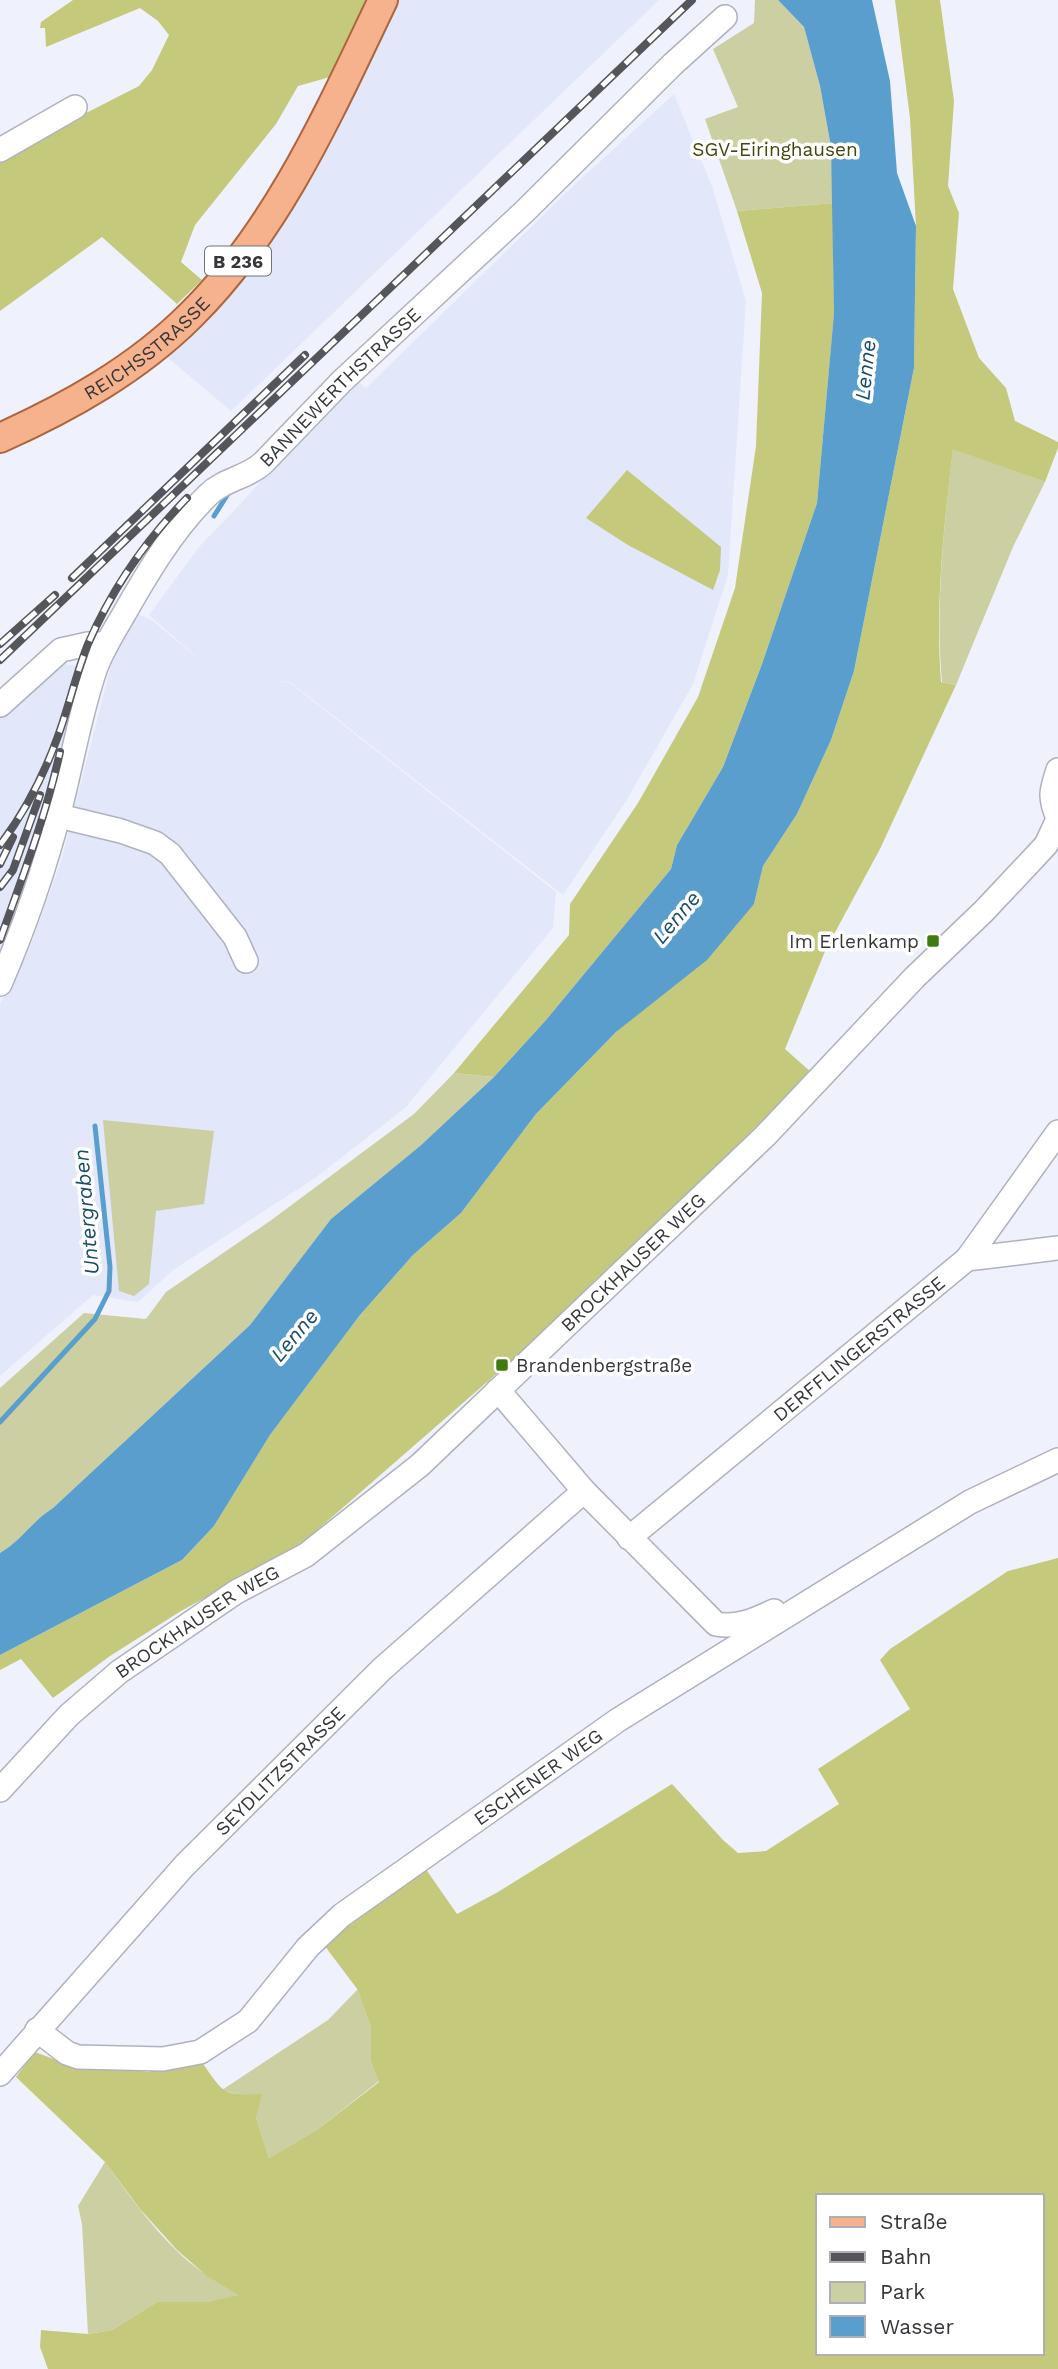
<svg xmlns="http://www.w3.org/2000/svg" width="1058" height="2369" font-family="'Work Sans',sans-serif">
<rect width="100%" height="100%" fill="#eff2fd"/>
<g fill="#e2e7fa">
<polygon points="398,0 659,0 231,411 168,358 209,316 253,260 314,163 374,52"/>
<polygon points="674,94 713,189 746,301 728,575 693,684 626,801 563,895 290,682 275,680 290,683 556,892 553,928 405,1108 315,1178 173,1270 138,1302 93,1295 0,1376 0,1004 33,939 61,861 110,669 134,612 153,621 208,667 149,615 199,547 246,498 351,376 366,388 570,189"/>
<polygon points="63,664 88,667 40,856 0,960 0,716"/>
</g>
<g fill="#cccfa1">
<polygon points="755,0 778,0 804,27 820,86 831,147 833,203 737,211 705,119 738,107 713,49 754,23"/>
<path d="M953,448L1045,482L1013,547L956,685L942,682C935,604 944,526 953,448Z"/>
<path d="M454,1073L494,1077L420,1146L331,1219L250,1325L53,1508C32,1521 22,1540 0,1553V1388L84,1313L146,1319L166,1292L270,1221L414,1114Z"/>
<polygon points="103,1120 214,1131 204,1204 156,1211 149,1284 134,1296 119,1291"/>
<polygon points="358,1989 371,2028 371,2062 379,2081 318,2129 269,2158 256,2117 239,2095 222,2090 328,2020"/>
<path d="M105,2162C127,2192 149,2224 177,2251C195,2269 217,2282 239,2295L206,2302H157L112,2330L88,2334L82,2224L78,2206Z"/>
</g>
<g fill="#c5c97c" fill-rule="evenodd">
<polygon points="73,0 368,0 330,77 298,86 276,124 195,225 181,262 202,280 177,304 102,237 0,311 0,157 139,86 152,70 169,35 158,21 140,8 46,47 45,28 40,28 41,22"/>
<path d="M895,0H940L954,101L948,186L959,213L953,289L979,358L1006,388L1015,421L1058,442V448L1045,482L953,449C944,526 935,604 941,682L956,685L880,849L826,949L785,1049L811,1072L572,1308L300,1545L181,1611L110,1656L53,1698L21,1659L0,1670V1655L182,1560L214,1526L270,1435L360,1315L413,1255L461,1213L536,1114L616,1032L754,904L763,866L797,814L831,740L854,671L914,368L916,226L910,118Z"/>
<polygon points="833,203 834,314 817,503 762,664 723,767 677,845 671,869 546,1020 494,1077 454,1073 569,935 570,904 638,803 698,697 735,588 756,446 762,293 737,211"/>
<polygon points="627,470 721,547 720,570 713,590 628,545 586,518"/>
<path d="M1058,1558V2369H48L40,2347L41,2330L88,2334L112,2330L157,2302H206L238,2295L207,2276L177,2250L140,2209L105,2162L16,2077L35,2052L59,2061L148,2072L201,2061C224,2093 221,2096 262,2094L256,2117L269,2158L318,2129L379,2082L371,2062V2028L358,1990L324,1945L425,1868L457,1914L498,1892L672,1784L723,1840L738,1853L766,1851L839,1804L818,1769L910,1709L880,1660L890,1649L1008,1571ZM818,2196H1042V2353H818Z"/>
</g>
<path fill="#5a9ece" d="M778,0H872L890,81L897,173L916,226L914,368L854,671L831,740L797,814L763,866L754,904L707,960L616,1032L536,1114L461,1213L413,1255L360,1315L270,1435L214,1526L182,1560L0,1655V1553C22,1540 32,1521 53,1508L250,1325L331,1219L420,1146L494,1077L546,1020L671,869L677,845L723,767L762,664L817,503L834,313L831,147L820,86L804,27Z"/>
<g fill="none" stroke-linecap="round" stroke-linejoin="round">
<g stroke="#5a9ece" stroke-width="5">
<polyline points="214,516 231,489"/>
<polyline points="0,1422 95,1319 109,1291 110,1267 95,1126"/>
</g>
<defs>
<g id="minor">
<polyline points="0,150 75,107"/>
<polyline points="0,705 61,650 88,644 106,644"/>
<path d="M1058,770C1051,791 1049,797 1058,818"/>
<polyline points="59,816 121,831 155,843 170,854 235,937 246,961"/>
<path id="s1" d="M0,984C24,928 44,871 59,813C71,767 79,718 94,673C100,654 110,638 120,621C145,577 172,530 208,495C224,479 247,478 263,463L342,381L525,211L673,64L725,17"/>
<polyline points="967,1259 1058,1248"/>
<path d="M498,1390L584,1491L716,1624C737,1628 755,1620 774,1611"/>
<path id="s2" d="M629,1538L967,1259L1058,1132"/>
<path id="s3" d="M0,1790L69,1715L119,1672L236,1592L306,1555L420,1465L765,1136L915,977L984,911L1046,845L1058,819"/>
<path id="s4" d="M37,2030L67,2053L78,2057L163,2059L200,2052L248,2021L308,1947L342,1915L618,1720L970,1502L1058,1460"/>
<path id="s5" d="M0,2074L185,1865L382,1669L584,1491"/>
</g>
<g id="major">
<path id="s6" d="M0,438C69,407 137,369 191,315C279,228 330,110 383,0"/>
</g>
</defs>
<use href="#minor" stroke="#afb2bd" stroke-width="26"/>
<use href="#major" stroke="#ad653d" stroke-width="32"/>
<use href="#minor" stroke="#fff" stroke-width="23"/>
<use href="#major" stroke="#f5b28c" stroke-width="28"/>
<defs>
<g id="rail">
<polyline points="72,578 305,355"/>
<polyline points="0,644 55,595"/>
<polyline points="0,660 692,0"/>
<path d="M0,845C25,812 44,775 58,736C69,706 76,674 88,644C112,589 145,541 187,498"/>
<polyline points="0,864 13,837"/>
<polyline points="0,887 13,870 40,795"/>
<path d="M0,940C22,878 46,816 60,752"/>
</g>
</defs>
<use href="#rail" stroke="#54565c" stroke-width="8"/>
<use href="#rail" stroke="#fff" stroke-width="5" stroke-dasharray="16" stroke-linecap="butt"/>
</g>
<g fill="#407a11" stroke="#fff" stroke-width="2.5">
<rect x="926" y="934" width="14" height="14" rx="3.5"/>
<rect x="495" y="1358" width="14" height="14" rx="3.5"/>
</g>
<g text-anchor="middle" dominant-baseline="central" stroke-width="7" stroke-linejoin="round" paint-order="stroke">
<rect fill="#fff" stroke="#717275" stroke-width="2" x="205" y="246.5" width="66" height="29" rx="5"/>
<g font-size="18" font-weight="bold" fill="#34363a">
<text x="238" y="261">B 236</text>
</g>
<g font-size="19" fill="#44460a" stroke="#fff">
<text x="775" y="149">SGV-Eiringhausen</text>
</g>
<g font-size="19" fill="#34363a" stroke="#fff">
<text stroke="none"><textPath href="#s6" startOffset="173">REICHSSTRASSE</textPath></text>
<text stroke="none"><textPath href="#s1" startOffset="710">BANNEWERTHSTRASSE</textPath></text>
<text stroke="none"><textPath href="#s3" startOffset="828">BROCKHAUSER WEG</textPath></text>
<text stroke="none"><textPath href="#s2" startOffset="298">DERFFLINGERSTRASSE</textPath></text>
<text stroke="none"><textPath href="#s3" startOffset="261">BROCKHAUSER WEG</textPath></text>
<text stroke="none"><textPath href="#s5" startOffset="413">SEYDLITZSTRASSE</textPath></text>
<text stroke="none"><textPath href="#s4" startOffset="611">ESCHENER WEG</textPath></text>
</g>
<g font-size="19" fill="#34363a" stroke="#fff" text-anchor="end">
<text x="919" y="941">Im Erlenkamp</text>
<text x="516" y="1365" text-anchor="start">Brandenbergstraße</text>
</g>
<g font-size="21" font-style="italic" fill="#174c6c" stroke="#fff">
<text transform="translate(865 370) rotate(-84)">Lenne</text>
<text transform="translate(676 917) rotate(-50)">Lenne</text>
<text transform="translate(86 1212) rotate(-95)">Untergraben</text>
<text transform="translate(294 1335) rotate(-50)">Lenne</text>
</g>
</g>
<rect x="816" y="2194" width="228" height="161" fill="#ffffff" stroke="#aeafb0" stroke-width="2"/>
<rect x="830" y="2217" width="35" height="10" fill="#f5b28c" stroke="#aeafb0" stroke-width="2"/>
<text x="880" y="2229" font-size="21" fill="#34363a">Straße</text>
<rect x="830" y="2252" width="35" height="10" fill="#54565c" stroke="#aeafb0" stroke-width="2"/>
<text x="880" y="2264" font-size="21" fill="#34363a">Bahn</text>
<rect x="830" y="2282" width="35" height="21" fill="#cccfa1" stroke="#aeafb0" stroke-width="2"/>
<text x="880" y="2299" font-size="21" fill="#34363a">Park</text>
<rect x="830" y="2316" width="35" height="21" fill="#5a9ece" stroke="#aeafb0" stroke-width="2"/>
<text x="880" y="2334" font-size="21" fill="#34363a">Wasser</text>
</svg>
